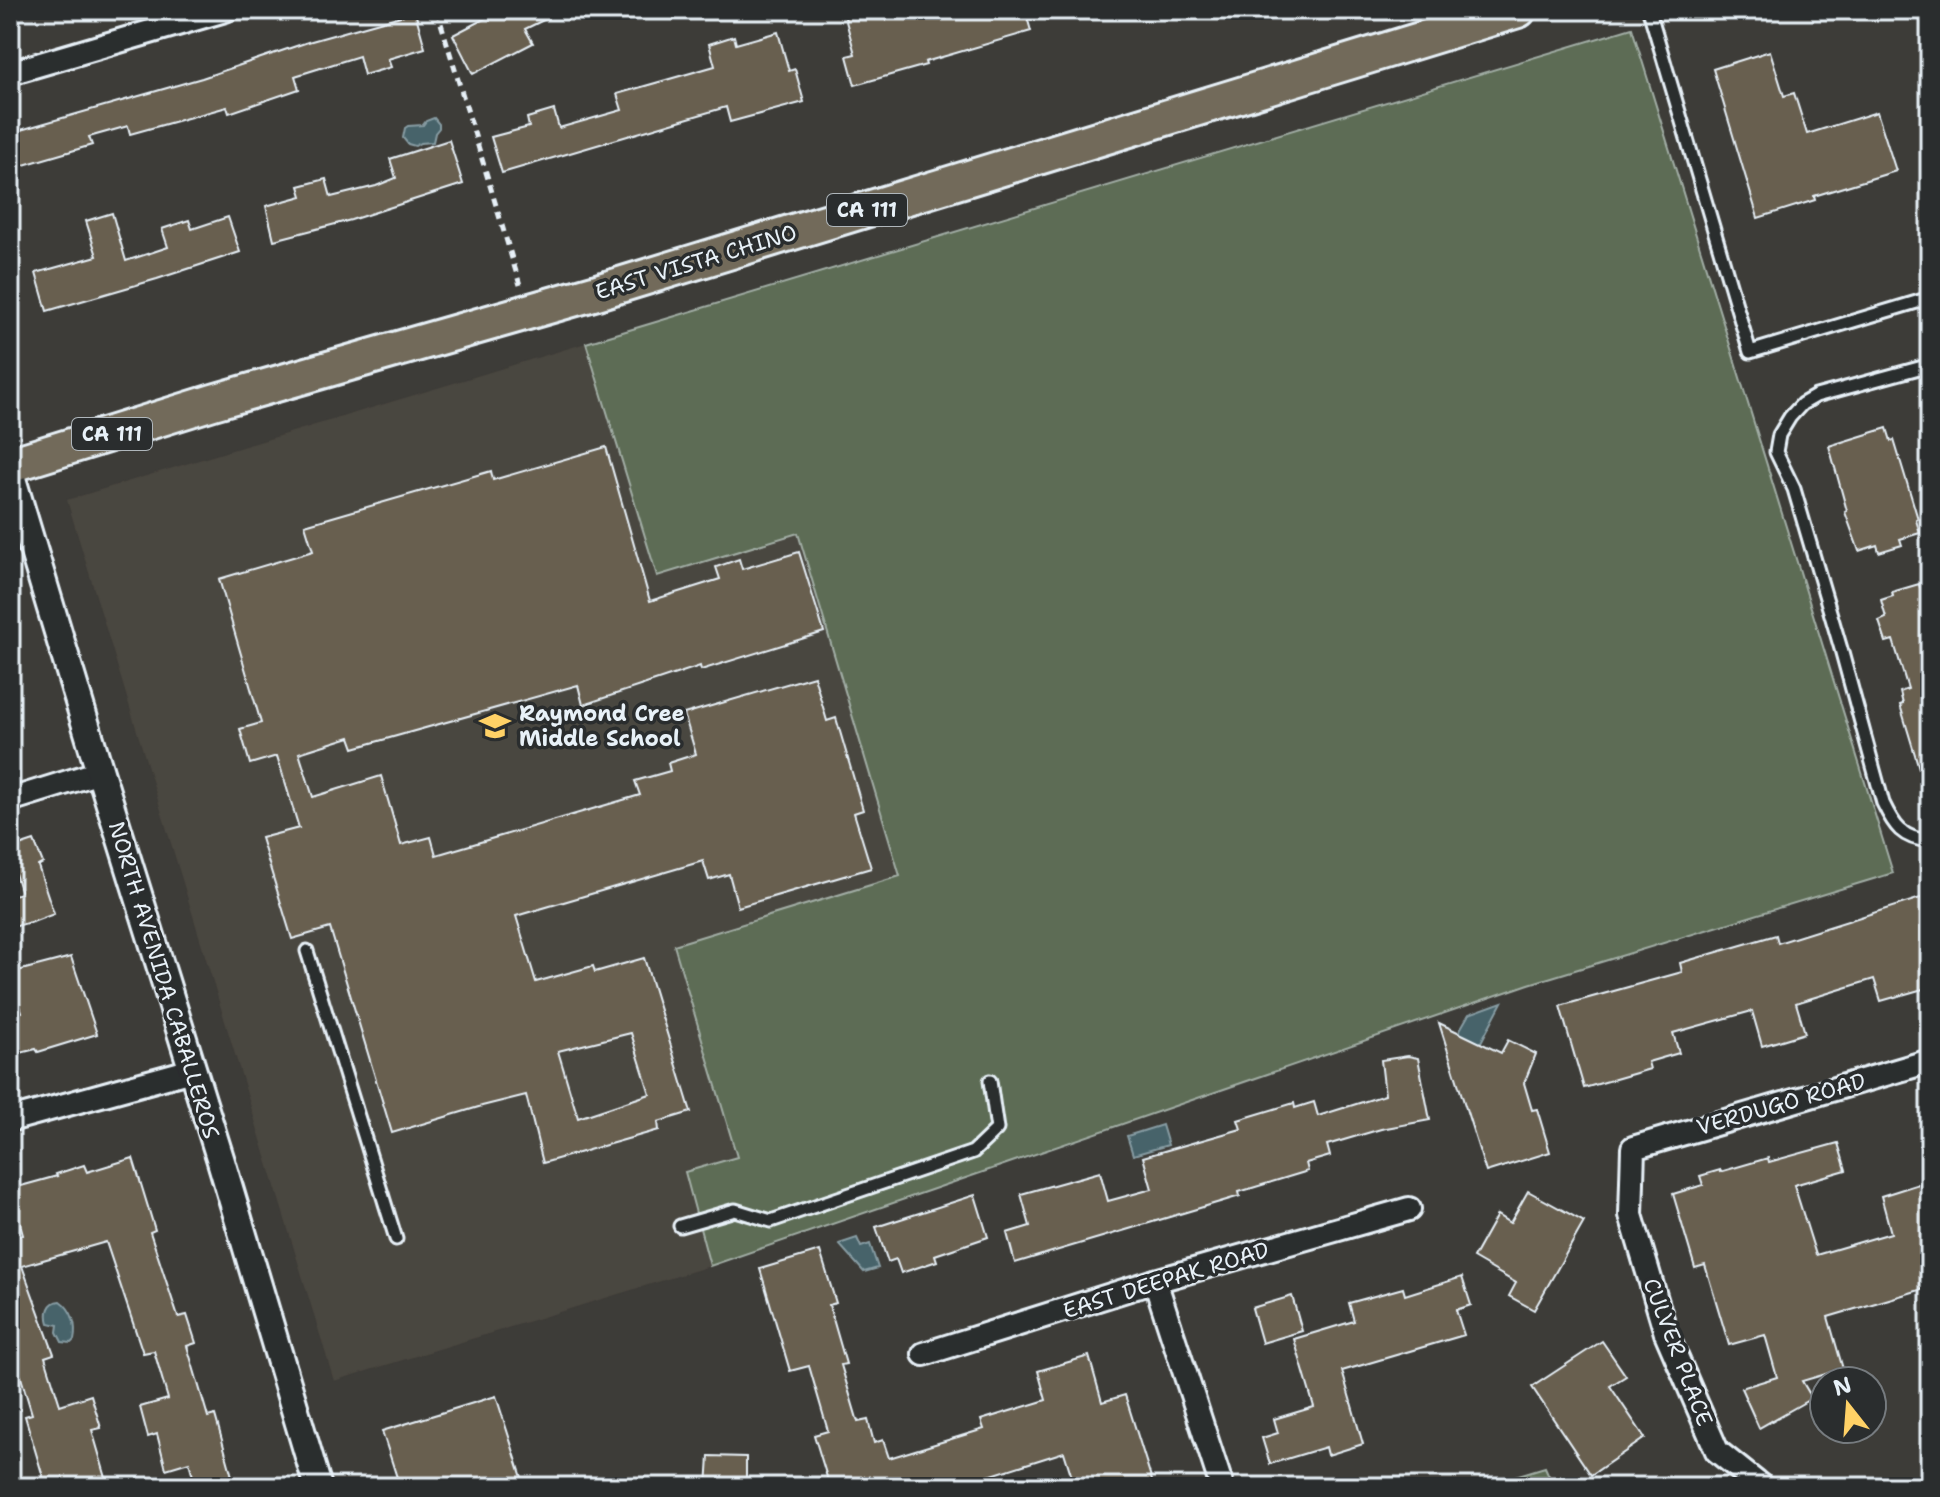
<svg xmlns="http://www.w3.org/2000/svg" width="1940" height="1497" font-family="'Shantell Sans',sans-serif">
<rect width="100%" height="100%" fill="#3d3c38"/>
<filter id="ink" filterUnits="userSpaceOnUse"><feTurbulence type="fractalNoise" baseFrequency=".0125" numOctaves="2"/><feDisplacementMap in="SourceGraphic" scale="16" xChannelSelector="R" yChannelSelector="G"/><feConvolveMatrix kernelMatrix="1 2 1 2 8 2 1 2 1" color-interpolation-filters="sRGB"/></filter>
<g filter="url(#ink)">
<polygon fill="#4a463f" points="586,343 657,576 798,533 900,877 674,945 737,1157 685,1173 710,1266 334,1381 67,500"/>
<g fill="#5d6c54" stroke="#a2aea6" stroke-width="2">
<polygon points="1632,28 1893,873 1529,984 710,1266 685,1172 737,1157 674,945 900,876 798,533 657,576 586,343"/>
<polygon points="1545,1467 1554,1487 1478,1487"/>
</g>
<g fill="#47646b" stroke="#879ca3" stroke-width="2">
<polygon points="434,118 439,124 439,128 435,133 433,142 420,143 415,146 408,144 403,138 405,128 408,126 423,125 426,121"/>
<polygon points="1502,1002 1480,1044 1458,1033 1469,1014"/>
<polygon points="1162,1125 1168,1145 1133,1155 1127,1136"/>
<polygon points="857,1238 861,1247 870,1244 878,1268 864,1272 839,1244"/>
<path d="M60,1301C73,1310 77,1326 74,1340L71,1343L62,1342L57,1332L58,1325L49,1323C46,1313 48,1302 60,1301Z"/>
</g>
<g fill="#685e4f" stroke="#e8f1f8" stroke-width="2" fill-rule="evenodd">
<polygon points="501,10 564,10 525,29 533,43 473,74 453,35"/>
<polygon points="843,10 1025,10 1031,31 925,62 926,65 855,85 847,56 855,54"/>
<polygon points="415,12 425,48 388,59 391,67 364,75 359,56 295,76 299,89 229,113 227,107 130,134 128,126 89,137 92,145 10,169 10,133 202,78 308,42"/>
<polygon points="778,32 789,71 795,69 804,102 730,122 726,107 502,173 491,137 529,127 527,118 554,110 559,128 622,110 617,94 715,66 709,44 734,36 736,44"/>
<polygon points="1770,51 1784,96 1794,93 1807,134 1877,112 1896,171 1814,196 1815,200 1758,218 1713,69"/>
<polygon points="449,140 463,184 351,220 274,240 266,206 302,196 299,186 326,179 331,197 376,186 396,178 390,159"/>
<polygon points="112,213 126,261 168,247 162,229 189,220 192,229 228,217 240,252 157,279 47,311 36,273 97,256 86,221"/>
<polygon points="1887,428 1891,441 1894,440 1918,519 1916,520 1920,533 1900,539 1902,545 1879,552 1877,545 1859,551 1845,512 1847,511 1829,446"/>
<path d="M606,447L650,601L720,579L716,567L739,559L742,569L799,552L824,632L701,670L700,666L583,705L578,685L354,748L350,737L299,753L313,797L381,776L401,845L431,837L436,855L640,795L635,781L670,771L668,763L696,754L684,714L814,676L827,721L836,718L863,810L854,813L871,868L738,907L729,874L709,880L703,861L516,916L536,982L593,966L595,972L644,958L691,1112L658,1122L659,1130L543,1163L526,1095L482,1106L392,1133L330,928L292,939L261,838L299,828L277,756L250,764L240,729L261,723L219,579L313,551L305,525L491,471L493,480ZM631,1033L650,1094L578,1118L558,1051Z"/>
<polygon points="1919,584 1920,587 1930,584 1930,787 1925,788 1900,705 1903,704 1900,692 1908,689 1893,640 1886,642 1879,621 1886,618 1881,600 1893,596 1892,592"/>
<polygon points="34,841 43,863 38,866 54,914 30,923 30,922 10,928 10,896 21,893 10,857 10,849"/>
<polygon points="1930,895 1930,987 1881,1001 1874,979 1796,1003 1805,1033 1762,1046 1752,1011 1673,1033 1679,1053 1648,1062 1650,1069 1584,1088 1560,1006 1682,972 1680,963 1776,935 1778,943"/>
<polygon points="71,957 97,1034 38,1052 36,1049 16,1054 10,1035 10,1017 22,1012 10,973"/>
<polygon points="1439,1023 1501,1053 1508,1040 1536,1054 1524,1083 1532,1110 1537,1109 1550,1152 1486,1172"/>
<polygon points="1408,1056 1418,1058 1430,1120 1381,1129 1327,1145 1330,1156 1306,1163 1308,1171 1239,1192 1240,1196 1015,1263 1007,1233 1030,1226 1021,1194 1100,1172 1108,1201 1152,1189 1143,1157 1241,1129 1238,1120 1294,1103 1295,1108 1314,1102 1318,1116 1385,1095 1381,1060"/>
<polygon points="1838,1143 1846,1170 1794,1185 1816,1255 1891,1233 1881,1196 1925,1182 1930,1200 1930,1287 1828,1317 1843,1369 1802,1381 1812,1398 1759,1428 1741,1388 1777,1377 1765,1335 1729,1345 1705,1265 1695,1268 1673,1194 1703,1185 1700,1176 1720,1170 1720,1172 1768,1158 1769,1162"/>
<polygon points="133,1158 155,1230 150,1232 178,1317 187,1315 196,1343 187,1346 208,1417 215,1415 235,1487 196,1487 189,1462 166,1469 157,1434 148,1437 140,1407 168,1399 154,1351 143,1353 106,1242 22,1266 54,1354 45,1357 60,1405 91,1395 101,1428 92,1430 106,1478 75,1487 46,1487 25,1416 32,1414 17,1364 10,1366 10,1239 23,1235 10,1189 57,1176 56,1174 84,1165 87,1172"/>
<polygon points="1528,1191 1584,1222 1534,1310 1509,1296 1516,1283 1473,1258 1497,1215 1510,1223"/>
<polygon points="975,1195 988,1237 935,1255 937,1261 901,1273 896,1259 888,1262 876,1227"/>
<polygon points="820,1251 836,1303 829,1305 846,1364 841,1365 858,1422 868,1420 874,1443 883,1440 889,1458 984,1429 981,1420 1046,1400 1038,1371 1089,1356 1102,1402 1125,1395 1154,1487 1075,1487 1064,1452 954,1487 830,1487 814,1435 828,1431 809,1366 790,1371 760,1269"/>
<polygon points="1462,1277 1471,1305 1456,1310 1464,1335 1342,1371 1363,1444 1328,1455 1326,1447 1270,1464 1262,1438 1278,1433 1274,1419 1314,1407 1294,1339 1354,1321 1349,1303 1403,1288 1405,1295"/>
<polygon points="1292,1296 1302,1331 1262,1343 1252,1308"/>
<polygon points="1602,1341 1626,1376 1610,1386 1645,1438 1591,1475 1532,1387"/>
<polygon points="496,1396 525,1487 400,1487 382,1431"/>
<polygon points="709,1456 746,1457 746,1487 707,1487"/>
</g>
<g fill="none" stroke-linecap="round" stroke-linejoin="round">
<defs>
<g id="service">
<polyline points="1649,10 1750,352 1930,298"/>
<path d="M1930,365L1816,396L1802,404L1790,417L1779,435L1776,452L1794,489L1841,649L1883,803C1894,826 1902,839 1930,841"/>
<polyline points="307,951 396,1239"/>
<polyline points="680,1226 735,1210 771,1221 973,1152 997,1129 990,1081"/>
</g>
<g id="minor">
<polyline points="10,73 225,10"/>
<polyline points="10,800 100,772"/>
<polyline points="10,1120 192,1070"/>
<polyline points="1155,1281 1222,1487"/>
<polyline points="924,1354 1155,1281 1409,1209"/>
<polyline points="1762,1487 1717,1451 1666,1333 1631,1215 1633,1148 1930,1061"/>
</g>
<polyline id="tertiary" points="10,472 100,772 221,1161 318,1487"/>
<polyline id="primary" points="10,465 213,402 597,292 1518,10"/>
</defs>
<use href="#service" stroke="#e8f1f8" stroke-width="17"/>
<use href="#minor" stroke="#e8f1f8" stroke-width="28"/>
<use href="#tertiary" stroke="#e8f1f8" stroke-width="32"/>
<use href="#primary" stroke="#e8f1f8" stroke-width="40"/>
<polyline stroke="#e8f1f8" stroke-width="5" stroke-dasharray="8 6" stroke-linecap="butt" points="437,10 520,285"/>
<use href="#service" stroke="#2a2d2e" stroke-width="11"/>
<use href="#minor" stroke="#2a2d2e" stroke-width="22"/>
<use href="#tertiary" stroke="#2a2d2e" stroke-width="26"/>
<use href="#primary" stroke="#726b5a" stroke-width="34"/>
</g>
</g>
<defs>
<symbol id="school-bare" viewBox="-9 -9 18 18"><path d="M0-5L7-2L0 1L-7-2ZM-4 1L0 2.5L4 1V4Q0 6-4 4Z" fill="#ffd166" stroke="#2a2d2e" stroke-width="2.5" paint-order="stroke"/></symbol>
</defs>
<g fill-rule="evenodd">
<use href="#school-bare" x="473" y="704" width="44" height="44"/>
</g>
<g text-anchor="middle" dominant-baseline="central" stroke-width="7" stroke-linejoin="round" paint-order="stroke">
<g fill="#2a2d2e" stroke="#afb6bb" stroke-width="2">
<rect x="827" y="194" width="80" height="32" rx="6"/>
<rect x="72" y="418" width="80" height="32" rx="6"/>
</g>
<g font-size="20" font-weight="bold" fill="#e8f1f8">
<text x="867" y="210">CA 111</text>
<text x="112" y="434">CA 111</text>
</g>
<g font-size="22" fill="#e8f1f8" stroke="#2a2d2e">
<text transform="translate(696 262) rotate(-17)">EAST VISTA CHINO</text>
<text transform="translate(164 980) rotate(73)">NORTH AVENIDA CABALLEROS</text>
<text transform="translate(1781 1104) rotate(-16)">VERDUGO ROAD</text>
<text transform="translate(1166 1280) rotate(-17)">EAST DEEPAK ROAD</text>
<text transform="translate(1678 1352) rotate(69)">CULVER PLACE</text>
</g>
<g font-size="22" font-weight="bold" fill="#e8f1f8" stroke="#2a2d2e" text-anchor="start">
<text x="519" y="713">Raymond Cree<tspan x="519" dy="25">Middle School</tspan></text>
</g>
</g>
<rect width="1940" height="1497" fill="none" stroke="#2a2d2e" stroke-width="40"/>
<rect x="20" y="20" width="1900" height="1457" fill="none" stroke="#e8f1f8" stroke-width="3" filter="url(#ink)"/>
<g transform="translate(1848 1405) rotate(343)"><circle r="38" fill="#2a2d2e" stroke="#767b7f" stroke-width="2"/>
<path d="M0-6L14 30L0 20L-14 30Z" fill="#ffd166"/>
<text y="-12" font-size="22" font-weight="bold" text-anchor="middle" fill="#e8f1f8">N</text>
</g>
</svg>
